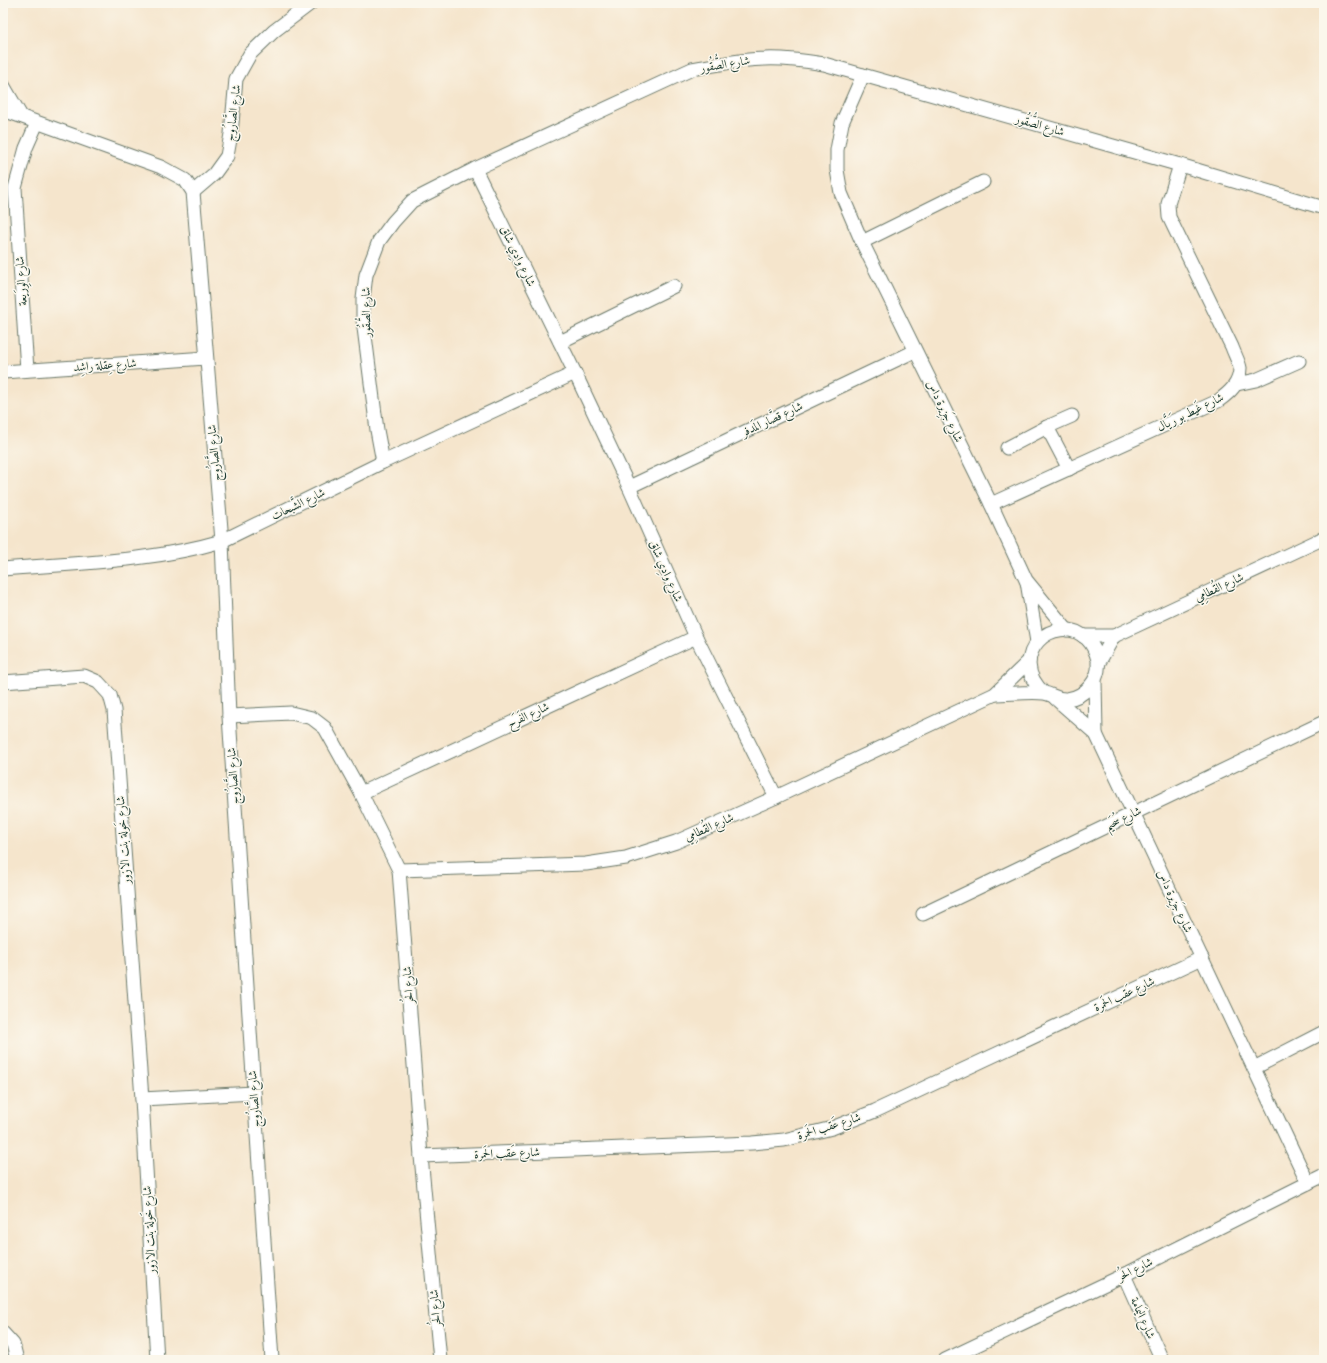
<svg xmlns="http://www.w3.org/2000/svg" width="1327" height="1363" font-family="'IM FELL Great Primer',Amiri,serif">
<rect width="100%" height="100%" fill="#fbf7ec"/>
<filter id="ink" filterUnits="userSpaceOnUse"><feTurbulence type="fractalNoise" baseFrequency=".025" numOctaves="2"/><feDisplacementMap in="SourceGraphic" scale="8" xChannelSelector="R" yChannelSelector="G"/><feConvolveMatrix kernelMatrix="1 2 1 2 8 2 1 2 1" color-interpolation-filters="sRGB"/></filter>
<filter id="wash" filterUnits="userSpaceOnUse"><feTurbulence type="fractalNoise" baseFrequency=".012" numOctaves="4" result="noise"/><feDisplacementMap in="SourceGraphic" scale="16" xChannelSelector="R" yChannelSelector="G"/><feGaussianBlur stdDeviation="0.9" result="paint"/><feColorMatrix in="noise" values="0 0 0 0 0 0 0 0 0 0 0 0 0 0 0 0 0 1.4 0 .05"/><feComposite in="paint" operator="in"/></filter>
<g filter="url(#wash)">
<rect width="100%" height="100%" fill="#f5e5cc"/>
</g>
<g filter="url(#ink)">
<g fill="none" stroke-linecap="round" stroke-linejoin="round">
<defs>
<g id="minor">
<polyline points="863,75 842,123 837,150 837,170 841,193 862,242 991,504 1026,580 1067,630"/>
<polyline points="3,85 21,116"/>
<polyline points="3,110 161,167 185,180 193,192 222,541 229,716 272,1360"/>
<polyline points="475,169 575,373 629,487 696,637 776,797"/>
<polyline points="193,192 214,174 227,156 231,134 236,79 250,54 274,31 311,3"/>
<polyline points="862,242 983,182"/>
<polyline points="560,342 674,286"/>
<polyline points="27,370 15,188 26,148 37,123"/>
<polyline points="3,372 206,358"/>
<polyline points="1237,384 1256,380 1299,361"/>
<polyline points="1007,448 1047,427"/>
<path d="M383,462L377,430L363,320V299L366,275L379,241L393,222L412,201L475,169L692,69C716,65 741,59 765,59C785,58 805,61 824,64L1180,165L1324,208"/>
<polyline points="1069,469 1047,427 1072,416"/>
<polyline points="629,487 915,351"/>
<path d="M991,504L1218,401C1229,393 1240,384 1240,368C1239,362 1234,353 1232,347L1169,217L1168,204L1180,165"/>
<path d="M3,569C76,563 151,562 222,541L383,462L575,373"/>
<polyline points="1027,582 1037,642"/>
<polyline points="1083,636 1114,636 1324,538"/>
<polyline points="1098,664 1114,636"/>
<polyline points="1095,680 1096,734"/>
<polyline points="3,682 84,676 98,682 110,695 114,710 142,1099 157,1360"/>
<path d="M995,694C1009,694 1031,691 1044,693C1052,694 1057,700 1067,699C1085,697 1101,679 1098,660C1096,652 1093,645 1087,639C1054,609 1004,657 1044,693"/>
<polyline points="1055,698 1096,734 1308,1183"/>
<polyline points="229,716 291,713 312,718 325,728 361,793 399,870 421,1156 440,1360"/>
<polyline points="361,793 696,637"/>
<polyline points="399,870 586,864 626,858 676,842 776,797 995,694 1029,661"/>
<polyline points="923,914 1324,722"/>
<polyline points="1254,1068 1324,1032"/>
<polyline points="142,1099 254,1093"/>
<polyline points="421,1156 752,1143 784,1140 832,1128 875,1111 1202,958"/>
<polyline points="1124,1275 1162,1360"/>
<polyline points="3,1333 13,1344 17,1360"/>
<polyline points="945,1360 1124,1275 1324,1175"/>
</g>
</defs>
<use href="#minor" stroke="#6a7869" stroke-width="15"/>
<use href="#minor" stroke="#fff" stroke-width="13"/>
</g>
</g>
<g text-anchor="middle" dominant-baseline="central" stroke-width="3" stroke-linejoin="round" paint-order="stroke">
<g font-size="12" fill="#1f3d34" stroke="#fbf7ec">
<text transform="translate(725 64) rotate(-9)">شارع الصُّقُور</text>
<text transform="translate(233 113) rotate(-83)">شارع الصَّارُوج</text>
<text transform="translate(1040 125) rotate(16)">شارع الصُّقُور</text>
<text transform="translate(518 256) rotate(64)">شارع وادِي شاق</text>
<text transform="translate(21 281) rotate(-94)">شارع الوِرَيعة</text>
<text transform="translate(366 312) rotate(-91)">شارع الصُّقُور</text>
<text transform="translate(105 365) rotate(-4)">شارع عِقلة راشِد</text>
<text transform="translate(945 411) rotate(64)">شارع جَزِيرة داس</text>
<text transform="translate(1190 412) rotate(-26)">شارع غَيط بو رَيَّال</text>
<text transform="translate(772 419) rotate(-25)">شارع قصَّار المَدفر</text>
<text transform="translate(214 453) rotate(-95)">شارع الصَّارُوج</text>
<text transform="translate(298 504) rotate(-26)">شارع الشَّبحات</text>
<text transform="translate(666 571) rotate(66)">شارع وادِي شاق</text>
<text transform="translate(1219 587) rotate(-25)">شارع القُطامِي</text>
<text transform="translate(528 715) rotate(-25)">شارع الفَرَح</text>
<text transform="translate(233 776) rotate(-94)">شارع الصَّارُوج</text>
<text transform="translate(1123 818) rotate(-26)">شارع سُحَيم</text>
<text transform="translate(709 827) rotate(-24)">شارع القُطامِي</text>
<text transform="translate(123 840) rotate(-94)">شارع خَولة بنت الازور</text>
<text transform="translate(1175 901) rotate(65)">شارع جَزِيرة داس</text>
<text transform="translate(408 985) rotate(-94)">شارع الحُر</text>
<text transform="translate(1124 994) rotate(-25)">شارع عَقب الحَمرة</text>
<text transform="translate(254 1099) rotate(-94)">شارع الصَّارُوج</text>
<text transform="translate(829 1126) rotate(-17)">شارع عَقب الحَمرة</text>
<text transform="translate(507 1153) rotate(-2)">شارع عَقب الحَمرة</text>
<text transform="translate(149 1230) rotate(-93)">شارع خَولة بنت الازور</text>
<text transform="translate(1135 1269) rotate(-26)">شارع الحُر</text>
<text transform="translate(435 1308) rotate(-95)">شارع الحُر</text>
<text transform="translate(1143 1318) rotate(66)">شارع اليَمامة</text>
</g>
</g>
<rect width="1327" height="1363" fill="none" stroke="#fbf7ec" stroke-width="16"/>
</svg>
